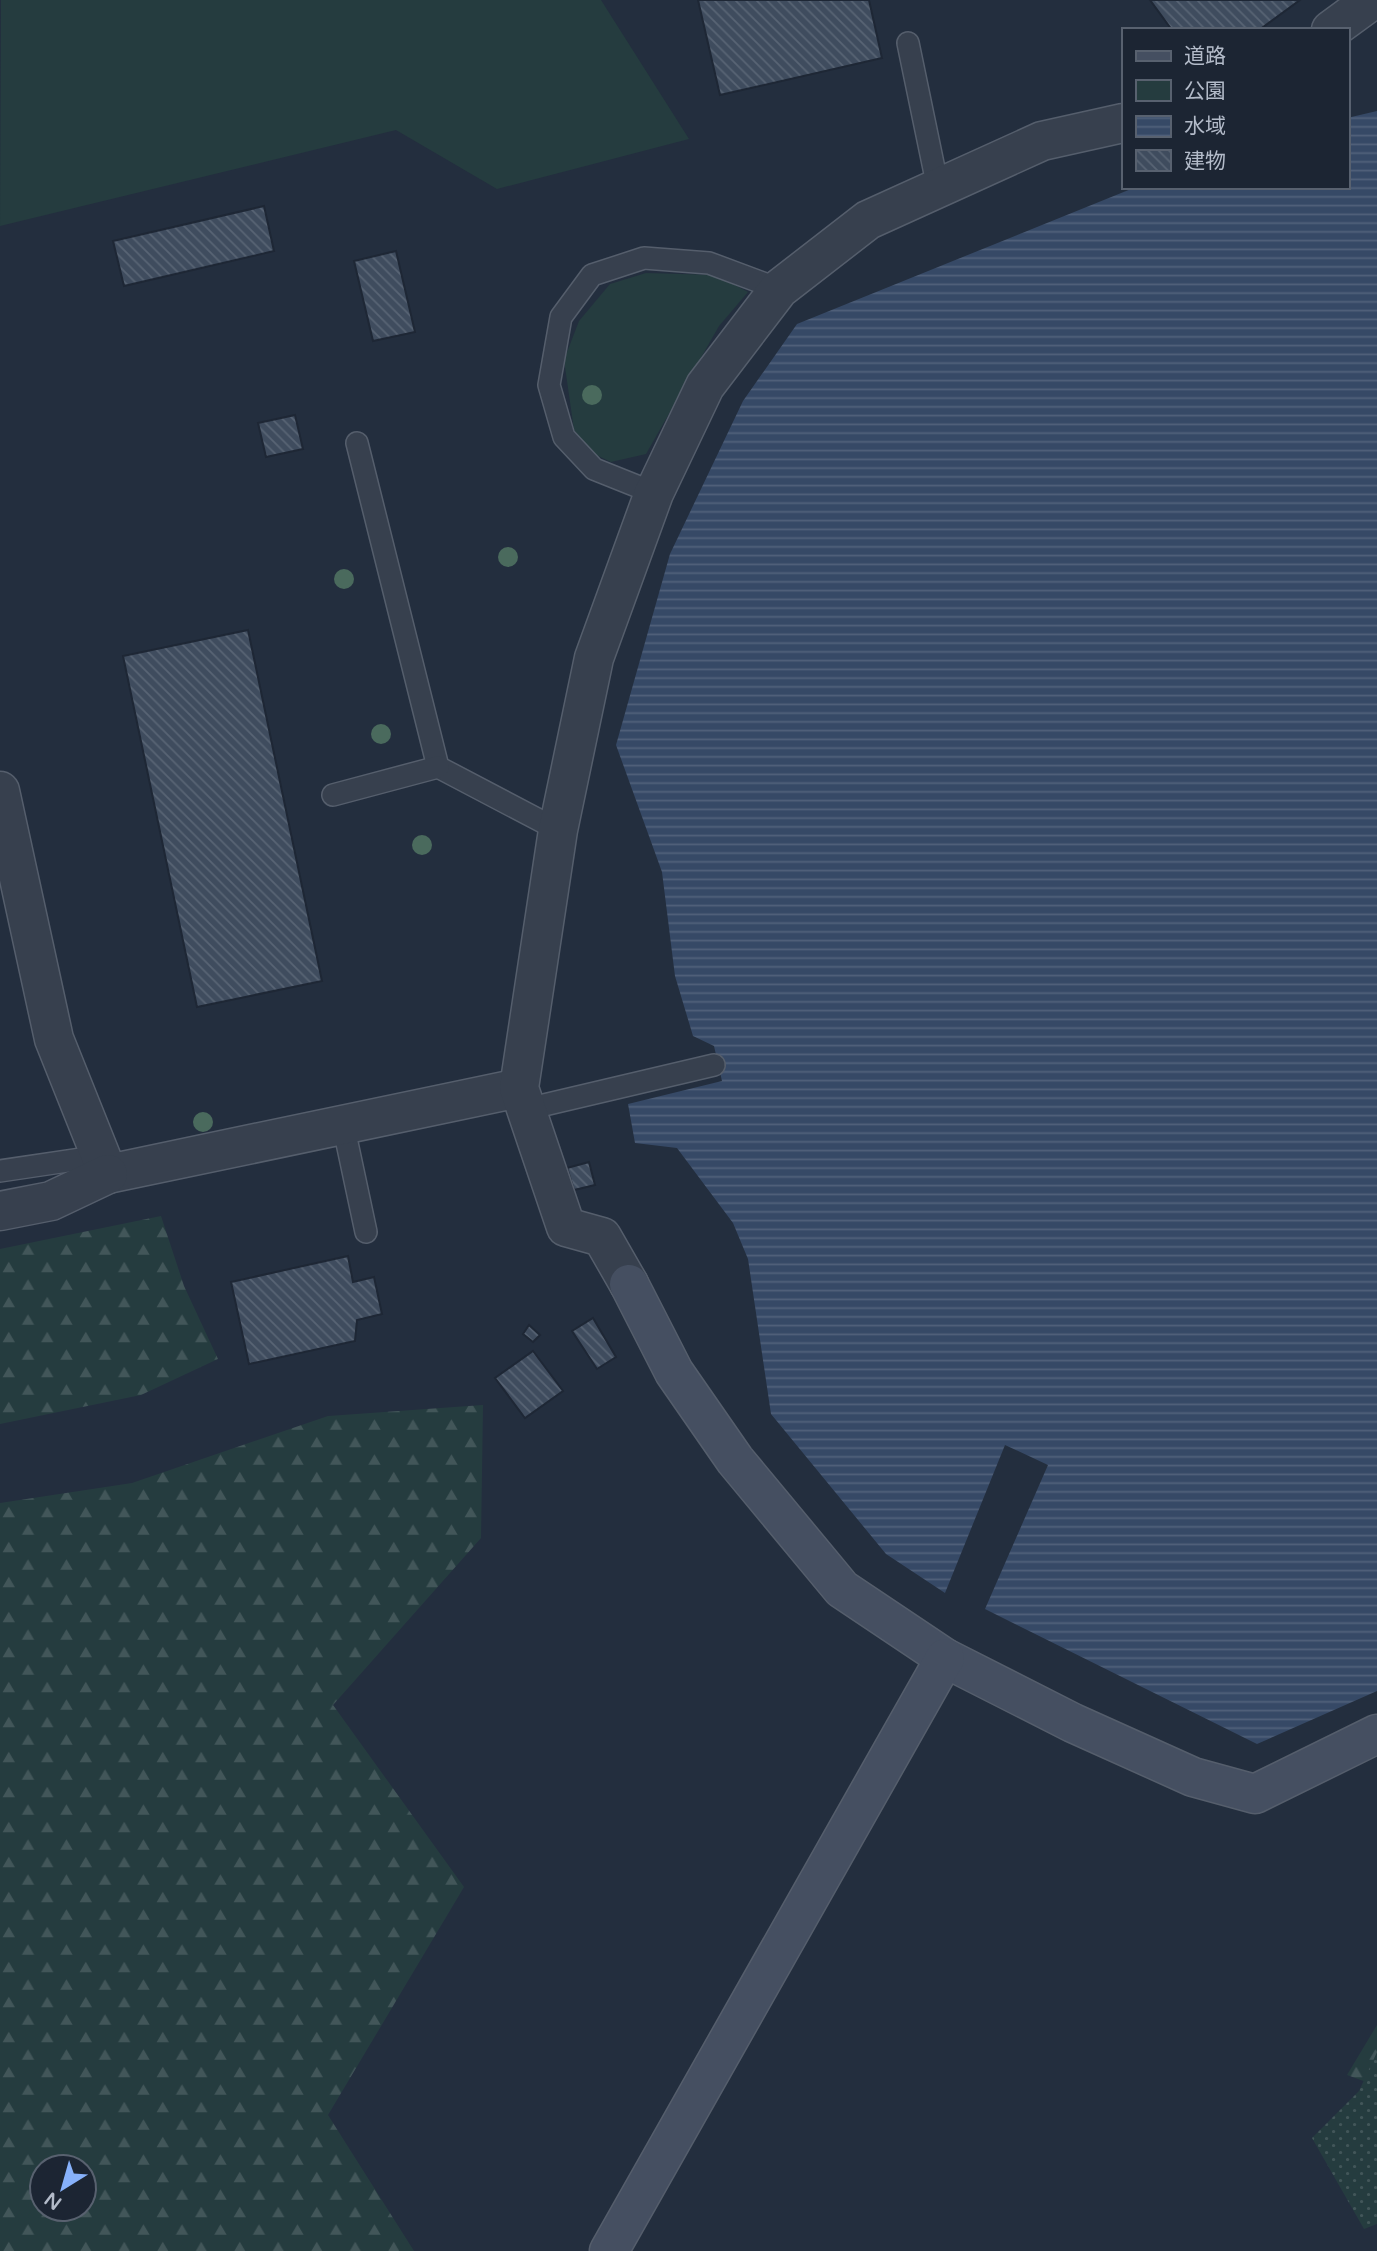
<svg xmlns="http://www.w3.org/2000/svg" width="1377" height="2251" font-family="'Varela Round','Noto Sans JP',sans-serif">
<defs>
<pattern id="forest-firs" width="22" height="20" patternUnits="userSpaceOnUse" patternTransform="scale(1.75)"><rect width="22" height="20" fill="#253c3f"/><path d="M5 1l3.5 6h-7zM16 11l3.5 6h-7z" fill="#425659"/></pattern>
<pattern id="park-dots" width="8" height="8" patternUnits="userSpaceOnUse" patternTransform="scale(1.75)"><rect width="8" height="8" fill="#253c3f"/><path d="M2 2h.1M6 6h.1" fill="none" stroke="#425659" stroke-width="1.8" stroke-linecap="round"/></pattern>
<pattern id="water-rules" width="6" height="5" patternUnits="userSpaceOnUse" patternTransform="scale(1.75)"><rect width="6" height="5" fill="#364966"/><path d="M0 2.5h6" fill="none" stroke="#51617b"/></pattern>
<pattern id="building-back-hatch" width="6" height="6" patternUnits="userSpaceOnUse" patternTransform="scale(1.75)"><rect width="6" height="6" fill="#3f4c5e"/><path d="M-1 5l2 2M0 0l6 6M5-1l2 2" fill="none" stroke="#586474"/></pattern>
</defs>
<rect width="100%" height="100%" fill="#232e3e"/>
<g fill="#253c3f">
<polygon points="601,0 689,139 497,189 396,130 0,226 1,0"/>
<polygon points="646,273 716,275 748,292 719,326 646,454 611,462 592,453 574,430 564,360 579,321 610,284"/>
</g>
<g fill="url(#forest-firs)" fill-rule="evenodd">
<polygon points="161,1216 184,1286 218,1359 141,1395 0,1424 0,1249"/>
<path d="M483,1405L481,1538L333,1705L464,1887L328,2115L414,2251H0V1503L132,1483L328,1416ZM84,2167V2209H42V2167Z"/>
<polygon points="1377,2025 1377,2086 1347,2075"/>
</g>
<polygon fill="url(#park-dots)" points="1377,2052 1377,2224 1364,2229 1312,2138 1359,2091"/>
<polygon fill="url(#water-rules)" points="1377,111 1377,1691 1257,1744 985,1609 1048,1465 1005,1445 945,1593 886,1554 771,1414 748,1259 733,1223 677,1148 635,1143 628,1104 722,1081 714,1046 693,1036 675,976 662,872 616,745 670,554 743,401 797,324 1136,187 1347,187 1347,118"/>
<g fill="url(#building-back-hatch)" stroke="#1e2735" stroke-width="2">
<polygon points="698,0 869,0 882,58 720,95"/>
<polygon points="1150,0 1300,0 1259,30 1172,30"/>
<polygon points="264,206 274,251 124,286 113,241"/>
<polygon points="396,251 415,332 373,341 354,261"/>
<polygon points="295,415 303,449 266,457 258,423"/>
<polygon points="248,630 322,981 197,1007 123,656"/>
<polygon points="589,1162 595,1185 574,1190 567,1168"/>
<polygon points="348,1256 353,1282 374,1277 382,1314 357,1320 355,1341 249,1364 231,1282"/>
<polygon points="593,1318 616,1357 597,1369 572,1331"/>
<polygon points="529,1325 540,1335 533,1342 523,1334"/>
<polygon points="533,1351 563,1391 525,1418 495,1378"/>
</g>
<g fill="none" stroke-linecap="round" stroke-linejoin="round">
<defs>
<g id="lane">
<polyline points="908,43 938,188"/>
<polyline points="357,443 438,767 558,830"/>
<polyline points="654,493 594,469 564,437 549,385 561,317 592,275 644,258 709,263 779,289"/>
<polyline points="333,795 438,767"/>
<polyline points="527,1109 714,1065"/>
<polyline points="343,1124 366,1232"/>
<polyline points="0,1171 101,1156"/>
</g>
<g id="street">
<polyline points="1331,30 1372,0"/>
<polyline points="0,791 54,1039 108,1174 519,1088"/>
<polyline points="0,1211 51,1201 108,1174"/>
<polyline points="629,1284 602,1237 566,1227 519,1088 558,830 594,658 654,493 705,386 779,289 868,220 1042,141 1123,123"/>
</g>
<g id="secondary">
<polyline points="629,1284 674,1372 735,1460 842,1589 945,1658 1073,1723 1193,1777 1255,1794 1377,1734"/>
<polyline points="609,2251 945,1658"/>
</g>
</defs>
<use href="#lane" stroke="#555e6c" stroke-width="24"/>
<use href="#street" stroke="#555e6c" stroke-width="41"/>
<use href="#secondary" stroke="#555e6c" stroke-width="41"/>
<use href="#lane" stroke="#37404e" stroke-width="21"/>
<use href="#street" stroke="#37404e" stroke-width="38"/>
<use href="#secondary" stroke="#454f61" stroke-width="38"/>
</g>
<g fill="#4a6a5d">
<circle cx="592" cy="395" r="10"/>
<circle cx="508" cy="557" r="10"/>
<circle cx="344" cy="579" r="10"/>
<circle cx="381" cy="734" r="10"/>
<circle cx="422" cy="845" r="10"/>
<circle cx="203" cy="1122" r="10"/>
</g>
<rect x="1122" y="28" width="228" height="161" fill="#1c2533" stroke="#58616f" stroke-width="2"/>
<rect x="1136" y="51" width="35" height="10" fill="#454f61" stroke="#58616f" stroke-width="2"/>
<text x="1184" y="63" font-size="21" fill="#b3bbc9">道路</text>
<rect x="1136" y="80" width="35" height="21" fill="#253c3f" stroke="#58616f" stroke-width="2"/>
<text x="1184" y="98" font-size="21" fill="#b3bbc9">公園</text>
<rect x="1136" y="116" width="35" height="21" fill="url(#water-rules)" stroke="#58616f" stroke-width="2"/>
<text x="1184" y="133" font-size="21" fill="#b3bbc9">水域</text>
<rect x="1136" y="150" width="35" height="21" fill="url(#building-back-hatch)" stroke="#58616f" stroke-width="2"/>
<text x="1184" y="168" font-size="21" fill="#b3bbc9">建物</text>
<g transform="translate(63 2188) rotate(217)"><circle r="33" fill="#1c2533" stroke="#58616f" stroke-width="2"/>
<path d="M0-5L12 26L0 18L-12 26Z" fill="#87b1fb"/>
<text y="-10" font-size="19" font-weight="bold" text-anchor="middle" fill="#b3bbc9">N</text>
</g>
</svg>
